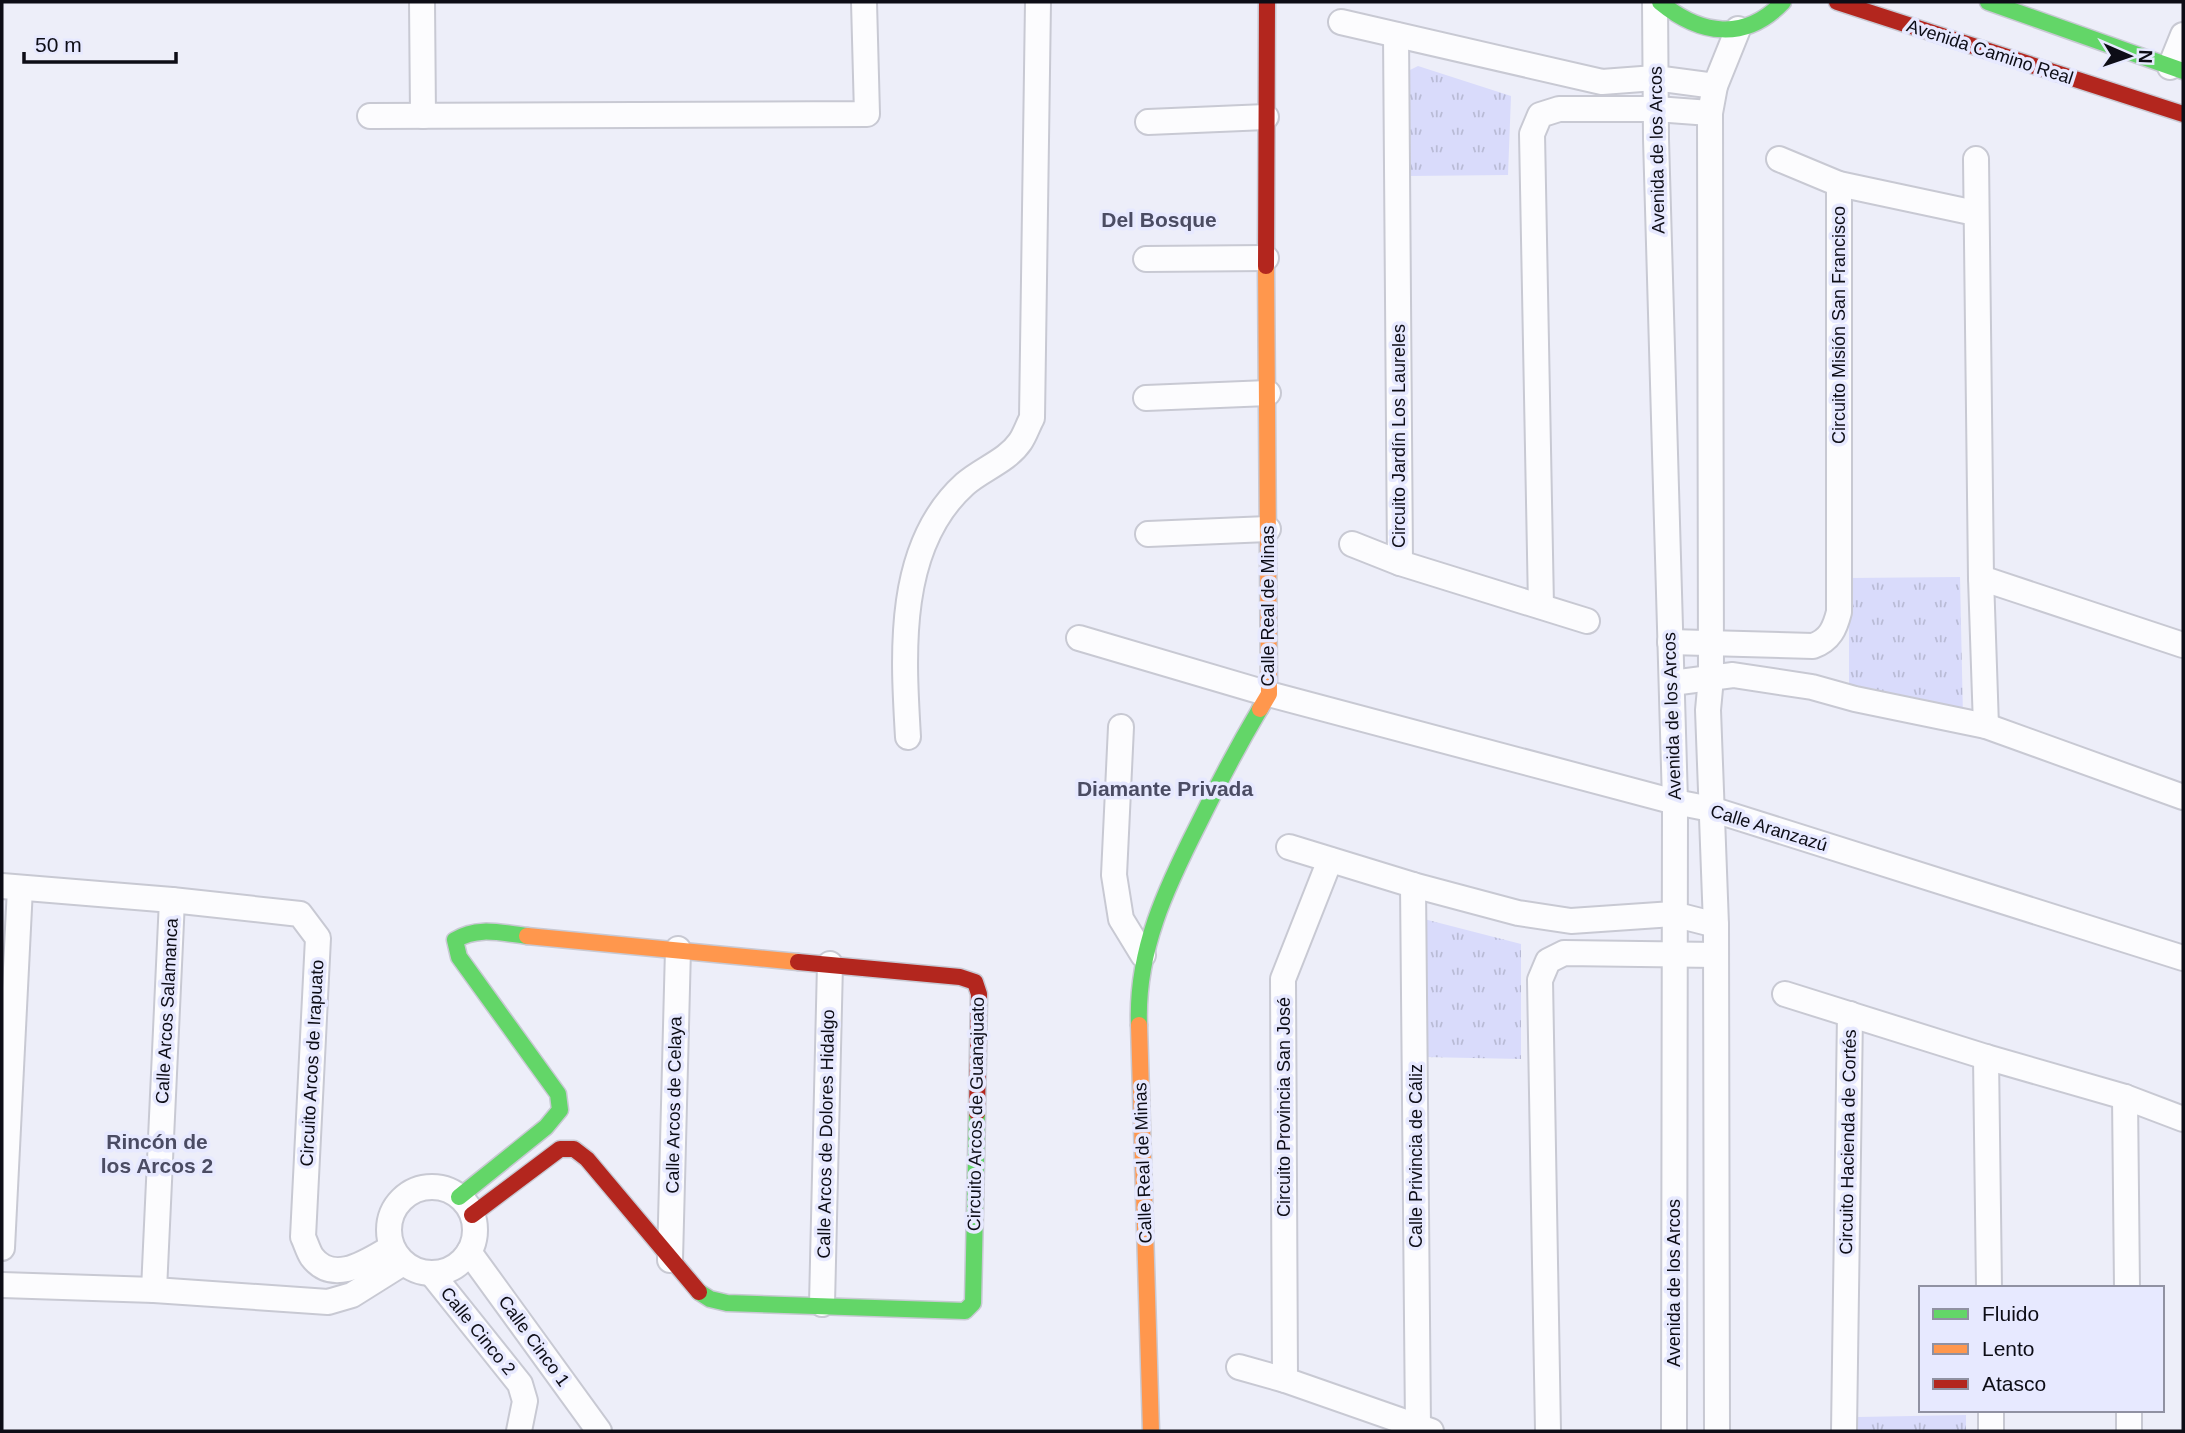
<svg xmlns="http://www.w3.org/2000/svg" width="2185" height="1433" font-family="Arial,sans-serif">
<defs>
<pattern id="park-tufts" width="24" height="20" patternUnits="userSpaceOnUse" patternTransform="scale(1.75)"><rect width="24" height="20" fill="#d9dbfb"/><path d="M3 7l-1-3M5 7V3M7 7l1-3M15 17l-1-3M17 17v-4M19 17l1-3" fill="none" stroke="#b9bbd6"/></pattern>
</defs>
<rect width="100%" height="100%" fill="#edeef9"/>
<g fill="url(#park-tufts)">
<polygon points="1418,66 1511,96 1508,175 1409,176 1410,70"/>
<polygon points="1960,577 1963,718 1849,686 1849,578"/>
<polygon points="1424,919 1521,944 1521,1059 1424,1057"/>
<polygon points="1966,1415 1966,1431 1858,1431 1858,1417"/>
</g>
<g fill="none" stroke-linecap="round" stroke-linejoin="round">
<defs>
<g id="street">
<polyline points="422,2 423,116"/>
<polyline points="1655,2 1656,139 1675,802 1674,1431"/>
<polyline points="1341,22 1602,82 1655,78 1715,86"/>
<polyline points="1396,35 1400,563"/>
<polyline points="2170,67 2183,35"/>
<polyline points="370,116 867,114 864,2"/>
<polyline points="1148,122 1266,117"/>
<polyline points="1779,159 1839,184 1975,213"/>
<polyline points="1976,159 1981,578 1986,726"/>
<polyline points="1146,259 1266,258"/>
<polyline points="1146,398 1268,393"/>
<polyline points="1148,534 1268,529"/>
<polyline points="1352,544 1400,563 1587,621"/>
<polyline points="1981,578 2183,645"/>
<polyline points="1541,606 1532,134 1540,115 1559,109 1656,109 1710,113"/>
<polyline points="1079,638 1269,694 1675,802 1711,809 2183,958"/>
<path d="M1670,642L1813,646C1830,640 1835,628 1839,612V184"/>
<polyline points="1672,683 1733,675 1812,687 1855,699 1986,726 2183,797"/>
<polyline points="1121,727 1114,875 1121,919 1143,955"/>
<path d="M908,737C903,653 896,546 965,484C982,469 1007,461 1020,442C1025,435 1028,425 1032,418L1038,2"/>
<polyline points="1289,847 1413,885 1518,913 1571,921 1673,914 1716,925"/>
<polyline points="1413,885 1418,1427"/>
<path d="M2,886L172,900L300,914L318,938L303,1237C306,1243 308,1251 312,1257C334,1286 369,1260 392,1247"/>
<polyline points="1785,994 1986,1057 2125,1097 2183,1119"/>
<polyline points="1986,1057 1989,1288"/>
<polyline points="2125,1097 2127,1288"/>
<circle cx="432" cy="1230" r="43"/>
<polyline points="2,1248 20,888"/>
<polyline points="469,1252 599,1431"/>
<polyline points="670,1260 678,949"/>
<polyline points="432,1274 520,1384 525,1401 519,1431"/>
<polyline points="2,1285 154,1290 328,1302 352,1295 403,1263"/>
<polyline points="154,1290 172,900"/>
<polyline points="822,1304 830,964"/>
<polyline points="1239,1367 1285,1380 1431,1431"/>
<polyline points="1285,1380 1283,979 1330,860"/>
<polyline points="1991,1410 1991,1431"/>
<polyline points="2129,1410 2129,1431"/>
<polyline points="1548,1431 1540,980 1548,961 1564,953 1716,955"/>
<polyline points="1717,1431 1716,925 1708,710 1711,678 1710,113 1715,86 1738,29"/>
<polyline points="1844,1431 1850,1014"/>
</g>
<g id="fast">
<path d="M1660,2C1700,35 1745,42 1783,2"/>
<polyline points="1988,2 2183,71"/>
<path d="M1139,1025C1136,951 1166,888 1199,823C1218,784 1238,746 1260,709"/>
<path d="M459,1197L546,1127L560,1110L558,1094L459,957L455,940C478,926 501,933 527,936"/>
<polyline points="699,1292 710,1299 727,1303 965,1311 973,1303 977,1113"/>
</g>
<g id="slow">
<polyline points="1260,709 1269,694 1266,266"/>
<polyline points="527,936 798,962"/>
<polyline points="1139,1025 1151,1431"/>
</g>
<g id="jam">
<polyline points="1837,2 2183,114"/>
<polyline points="1266,266 1267,2"/>
<polyline points="798,962 960,977 975,982 979,994 977,1113"/>
<polyline points="472,1215 560,1149 574,1149 587,1159 699,1292"/>
</g>
</defs>
<use href="#street" stroke="#c8c9d3" stroke-width="28"/>
<use href="#fast" stroke="#c8c9d3" stroke-width="19"/>
<use href="#slow" stroke="#c8c9d3" stroke-width="19"/>
<use href="#jam" stroke="#c8c9d3" stroke-width="19"/>
<use href="#street" stroke="#fcfcfe" stroke-width="24"/>
<use href="#fast" stroke="#63d668" stroke-width="16"/>
<use href="#slow" stroke="#ff974d" stroke-width="16"/>
<use href="#jam" stroke="#b3261e" stroke-width="16"/>
</g>
<g text-anchor="middle" dominant-baseline="central" stroke-width="7" stroke-linejoin="round" paint-order="stroke">
<g font-size="18" fill="#0d0d16" stroke="#e7e9ff">
<text transform="translate(1990 52) rotate(18)">Avenida Camino Real</text>
<text transform="translate(1657 150) rotate(-91)">Avenida de los Arcos</text>
<text transform="translate(1839 325) rotate(-90)">Circuito Misión San Francisco</text>
<text transform="translate(1399 436) rotate(-90)">Circuito Jardín Los Laureles</text>
<text transform="translate(1268 606) rotate(-90)">Calle Real de Minas</text>
<text transform="translate(1672 716) rotate(-92)">Avenida de los Arcos</text>
<text transform="translate(1769 828) rotate(17)">Calle Aranzazú</text>
<text transform="translate(167 1011) rotate(-87)">Calle Arcos Salamanca</text>
<text transform="translate(312 1063) rotate(-87)">Circuito Arcos de Irapuato</text>
<text transform="translate(674 1105) rotate(-89)">Calle Arcos de Celaya</text>
<text transform="translate(1284 1107) rotate(-90)">Circuito Provincia San José</text>
<text transform="translate(976 1114) rotate(-89)">Circuito Arcos de Guanajuato</text>
<text transform="translate(826 1134) rotate(-89)">Calle Arcos de Dolores Hidalgo</text>
<text transform="translate(1848 1142) rotate(-89)">Circuito Hacienda de Cortés</text>
<text transform="translate(1416 1156) rotate(-90)">Calle Privincia de Cáliz</text>
<text transform="translate(1143 1163) rotate(-92)">Calle Real de Minas</text>
<text transform="translate(1674 1283) rotate(-90)">Avenida de los Arcos</text>
<text transform="translate(478 1331) rotate(51)">Calle Cinco 2</text>
<text transform="translate(534 1341) rotate(54)">Calle Cinco 1</text>
</g>
<g font-size="21" font-weight="bold" fill="#4b4c63" stroke="#e7e9ff">
<text x="1159" y="219">Del Bosque</text>
<text x="1165" y="788">Diamante Privada</text>
<text x="157" y="1141">Rincón de<tspan x="157" dy="24">los Arcos 2</tspan></text>
</g>
</g>
<rect width="2185" height="1433" fill="none" stroke="#0d0d16" stroke-width="7"/>
<rect x="1919" y="1286" width="245" height="126" fill="#e7e9ff" stroke="#9091a2" stroke-width="2"/>
<rect x="1933" y="1309" width="35" height="10" fill="#63d668" stroke="#9091a2" stroke-width="2"/>
<text x="1982" y="1321" font-size="21" fill="#0d0d16">Fluido</text>
<rect x="1933" y="1344" width="35" height="10" fill="#ff974d" stroke="#9091a2" stroke-width="2"/>
<text x="1982" y="1356" font-size="21" fill="#0d0d16">Lento</text>
<rect x="1933" y="1379" width="35" height="10" fill="#b3261e" stroke="#9091a2" stroke-width="2"/>
<text x="1982" y="1391" font-size="21" fill="#0d0d16">Atasco</text>
<g transform="translate(2129 56) rotate(92)" stroke="#e7e9ff" stroke-width="5" paint-order="stroke">
<path d="M0-5L12 26L0 18L-12 26Z" fill="#0d0d16"/>
<text y="-10" font-size="19" font-weight="bold" text-anchor="middle" fill="#0d0d16">N</text>
</g>
<path d="M24 52v10h152v-10" fill="none" stroke="#0d0d16" stroke-width="3.5"/>
<text x="35" y="52" font-size="21" fill="#0d0d16" stroke="#e7e9ff" stroke-width="5" paint-order="stroke">50 m</text>
</svg>
